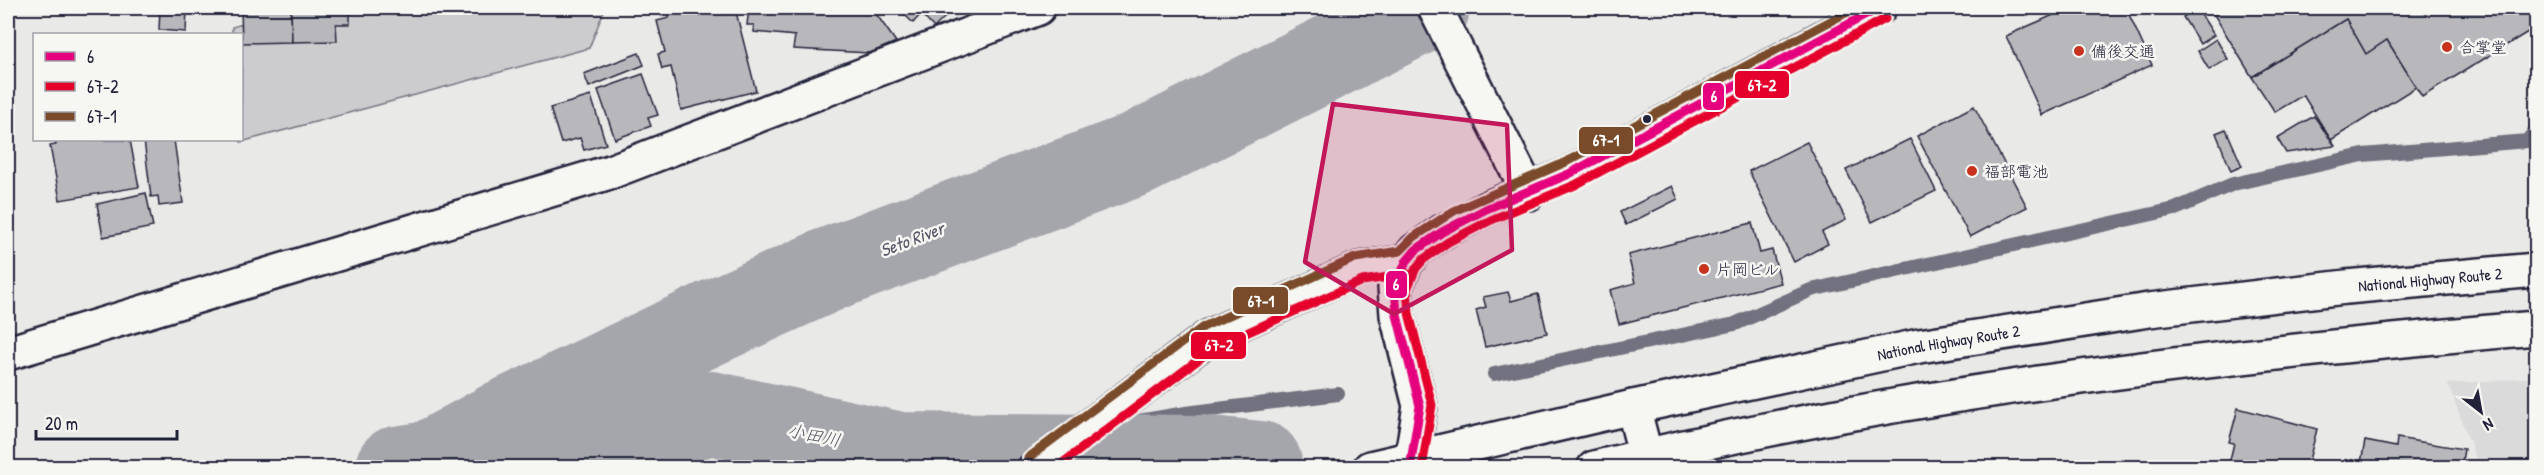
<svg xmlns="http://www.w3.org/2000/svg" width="2544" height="475" font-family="'Patrick Hand','Klee One',sans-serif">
<rect width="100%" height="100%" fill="#e9e9e7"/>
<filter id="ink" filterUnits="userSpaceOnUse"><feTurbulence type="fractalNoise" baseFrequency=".0167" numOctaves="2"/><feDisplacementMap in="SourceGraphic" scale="12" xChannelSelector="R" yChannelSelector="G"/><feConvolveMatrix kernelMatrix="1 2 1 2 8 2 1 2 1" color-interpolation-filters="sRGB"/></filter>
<g filter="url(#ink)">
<polygon fill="#dadada" points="2536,377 2536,467 2479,467 2448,384"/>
<polygon fill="#ccccce" stroke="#777784" stroke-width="1.5" points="299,8 605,8 589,48 241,142 242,34 232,34 232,27"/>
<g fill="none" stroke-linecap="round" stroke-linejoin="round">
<g stroke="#71717f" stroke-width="14">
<polyline points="1494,374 1735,324 1811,290 2175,209 2233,184 2363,155 2527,141 2536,130"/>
<polyline points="1103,427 1186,413 1338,394"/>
<polyline points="938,454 1069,433"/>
</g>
<g stroke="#a5a5ac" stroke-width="84">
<polyline points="397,468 429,463 505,421 711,323 830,269 1137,154 1428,8"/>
<polyline points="520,468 711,413 900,454 1202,457 1260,463"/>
</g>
</g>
<g fill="#b8b8bc" stroke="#22223b" stroke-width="1.5">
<polygon points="160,8 187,8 186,32 159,30"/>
<polygon points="241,8 291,8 292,42 242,43"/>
<polygon points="291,8 350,8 350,24 336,24 337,41 292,42"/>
<polygon points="690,8 735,8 756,91 681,110 671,67 662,69 658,54 665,52 657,21 669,18 668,13"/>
<polygon points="749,8 872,8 896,42 870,53 793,49 795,36 754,32 754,25 747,25"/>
<polygon points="898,8 964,8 956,15 952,10 934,28 921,14 913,23"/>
<polygon points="2069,8 2126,8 2152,65 2042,115 2006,36"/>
<polygon points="2197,8 2214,35 2200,44 2183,17"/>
<polygon points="2210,8 2536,8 2536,27 2422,97 2387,40 2366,54 2346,19 2252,77"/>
<polygon points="2346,19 2366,54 2387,40 2416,87 2331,140 2303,95 2275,112 2252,77"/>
<polygon points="2216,39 2228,59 2209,70 2198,51"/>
<polygon points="639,53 644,65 589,87 584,74"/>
<polygon points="643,74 658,115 648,118 651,126 615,139 598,90"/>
<polygon points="591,96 606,144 584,150 580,138 561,143 550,108"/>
<polygon points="1974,106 2027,207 1970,237 1917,136"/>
<polygon points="2314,116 2335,146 2286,153 2277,138"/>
<polygon points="2226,129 2242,166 2231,171 2216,133"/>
<polygon points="1910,139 1936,191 1872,222 1846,170"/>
<polygon points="55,140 130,140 139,187 60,200 50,146 56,145"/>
<polygon points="144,140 174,140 183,203 159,206 158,196 151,197"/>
<polygon points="1807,142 1846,220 1822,232 1828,244 1794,262 1749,171"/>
<polygon points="1672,186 1678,199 1626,225 1620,212"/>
<polygon points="146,193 153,227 103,237 97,204"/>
<polygon points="1752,223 1760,253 1772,250 1781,283 1619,324 1610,290 1635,283 1628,255"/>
<polygon points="1508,292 1511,301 1538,294 1547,333 1485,347 1476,310 1486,307 1483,297"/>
<polygon points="2238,408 2317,429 2307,468 2228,468 2234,443 2229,442"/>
<polygon points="2397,438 2464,449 2461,468 2360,468 2365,441 2396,447"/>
</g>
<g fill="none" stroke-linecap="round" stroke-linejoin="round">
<defs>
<g id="minor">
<polyline points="1435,8 1529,193"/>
<polyline points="8,353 610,172 1038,8"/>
<polyline points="1633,407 1649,468"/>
<polyline points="1035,468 1209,337 1359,269 1406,262"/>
<polyline points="1410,468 1420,406 1397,315 1395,287 1406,262 1416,250 1442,232 1486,209 1569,174 1879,8"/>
</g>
<g id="highway">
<path id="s1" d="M1370,468L1633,407L1919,346L2149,310L2346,287L2536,270"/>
<path d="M1594,468C1903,392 2220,355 2536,328"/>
</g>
</defs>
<use href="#minor" stroke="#22223b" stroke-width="38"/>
<use href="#highway" stroke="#22223b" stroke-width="38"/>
<use href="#minor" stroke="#f6f6f2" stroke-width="33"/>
<use href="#highway" stroke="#f6f6f2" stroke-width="33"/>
<defs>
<polyline id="bus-1" points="1410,468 1420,406 1397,315 1395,287 1406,262 1416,250 1442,232 1486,209 1569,174 1879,8"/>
<g id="bus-2">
<polyline points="1056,468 1215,347 1362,281 1408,274"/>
<polyline points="1422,468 1432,405 1409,313 1407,289 1416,268 1424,259 1448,242 1491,220 1575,185 1885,19"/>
</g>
<polyline id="bus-3" points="1028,458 1203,327 1355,258 1400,251 1414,237 1454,211 1564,163 1855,8"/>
</defs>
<use href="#bus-1" stroke="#f6f6f2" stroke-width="14"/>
<use href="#bus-2" stroke="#f6f6f2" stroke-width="14"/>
<use href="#bus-3" stroke="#f6f6f2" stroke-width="14"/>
<use href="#bus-1" stroke="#e5007d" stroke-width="9"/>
<use href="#bus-2" stroke="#e4002b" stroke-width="9"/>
<use href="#bus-3" stroke="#7a4b2a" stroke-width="9"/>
</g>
</g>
<path fill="#c2185b" fill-opacity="0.2" stroke="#c2185b" stroke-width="4.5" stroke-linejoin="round" d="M1333,104L1507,125L1512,250L1394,314L1305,262Z"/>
<g fill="#c8321e" stroke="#f6f6f2" stroke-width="2">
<circle cx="2447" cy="47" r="6"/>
<circle cx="2079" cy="51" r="6"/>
<circle cx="1972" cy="171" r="6"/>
<circle cx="1704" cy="269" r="6"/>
</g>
<circle fill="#22223b" stroke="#f6f6f2" stroke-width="2" cx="1647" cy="119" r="5"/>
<g text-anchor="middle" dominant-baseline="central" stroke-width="5" stroke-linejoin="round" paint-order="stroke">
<g font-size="16" fill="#22223b" stroke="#f6f6f2" text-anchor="start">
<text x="2459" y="47">合掌堂</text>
<text x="2091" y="51">備後交通</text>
<text x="1984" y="171">福部電池</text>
<text x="1716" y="269">片岡ビル</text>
</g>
<g font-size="16" fill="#22223b" stroke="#f6f6f2">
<text stroke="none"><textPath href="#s1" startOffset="1078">National Highway Route 2</textPath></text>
<text stroke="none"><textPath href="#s1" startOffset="592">National Highway Route 2</textPath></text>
</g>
<g font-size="18" font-style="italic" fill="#565668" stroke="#f6f6f2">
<text transform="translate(912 239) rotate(-21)">Seto River</text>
<text transform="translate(814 435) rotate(12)">小田川</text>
</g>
</g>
<g stroke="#f6f6f2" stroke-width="2">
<rect x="1734" y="70" width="56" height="29" rx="6" fill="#e4002b"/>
<rect x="1702" y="82" width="23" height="29" rx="6" fill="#e5007d"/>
<rect x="1578" y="126" width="56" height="29" rx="6" fill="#7a4b2a"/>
<rect x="1385" y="270" width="23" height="29" rx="6" fill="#e5007d"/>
<rect x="1232" y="286" width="57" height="29" rx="6" fill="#7a4b2a"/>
<rect x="1190" y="331" width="57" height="29" rx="6" fill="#e4002b"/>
</g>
<g font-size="16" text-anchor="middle" font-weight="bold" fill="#fff">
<text x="1762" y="91">67-2</text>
<text x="1714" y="102">6</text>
<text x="1606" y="146">67-1</text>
<text x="1396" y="290">6</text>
<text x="1261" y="307">67-1</text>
<text x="1219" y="351">67-2</text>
</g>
<rect width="2544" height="475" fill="none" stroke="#f6f6f2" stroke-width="30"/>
<rect x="15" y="15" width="2514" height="445" fill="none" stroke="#22223b" stroke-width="2" filter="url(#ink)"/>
<rect x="33" y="33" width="210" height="108" fill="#f6f6f2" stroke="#a1a1a9" stroke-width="1.5"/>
<rect x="45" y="52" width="30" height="9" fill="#e5007d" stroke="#a1a1a9" stroke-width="1.5"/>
<text x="87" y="63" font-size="18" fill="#22223b">6</text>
<rect x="45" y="82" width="30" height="9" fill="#e4002b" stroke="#a1a1a9" stroke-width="1.5"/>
<text x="87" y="93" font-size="18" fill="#22223b">67-2</text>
<rect x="45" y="112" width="30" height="9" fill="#7a4b2a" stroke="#a1a1a9" stroke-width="1.5"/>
<text x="87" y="123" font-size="18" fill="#22223b">67-1</text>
<g transform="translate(2481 412) rotate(149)" stroke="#f6f6f2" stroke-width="4.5" paint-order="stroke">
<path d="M0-4.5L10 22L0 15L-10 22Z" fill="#22223b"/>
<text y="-9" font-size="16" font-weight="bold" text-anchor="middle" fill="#22223b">N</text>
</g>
<path d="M36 430v9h141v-9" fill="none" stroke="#22223b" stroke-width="3"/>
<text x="45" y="430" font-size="18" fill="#22223b" stroke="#f6f6f2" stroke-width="4.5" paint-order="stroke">20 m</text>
</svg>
